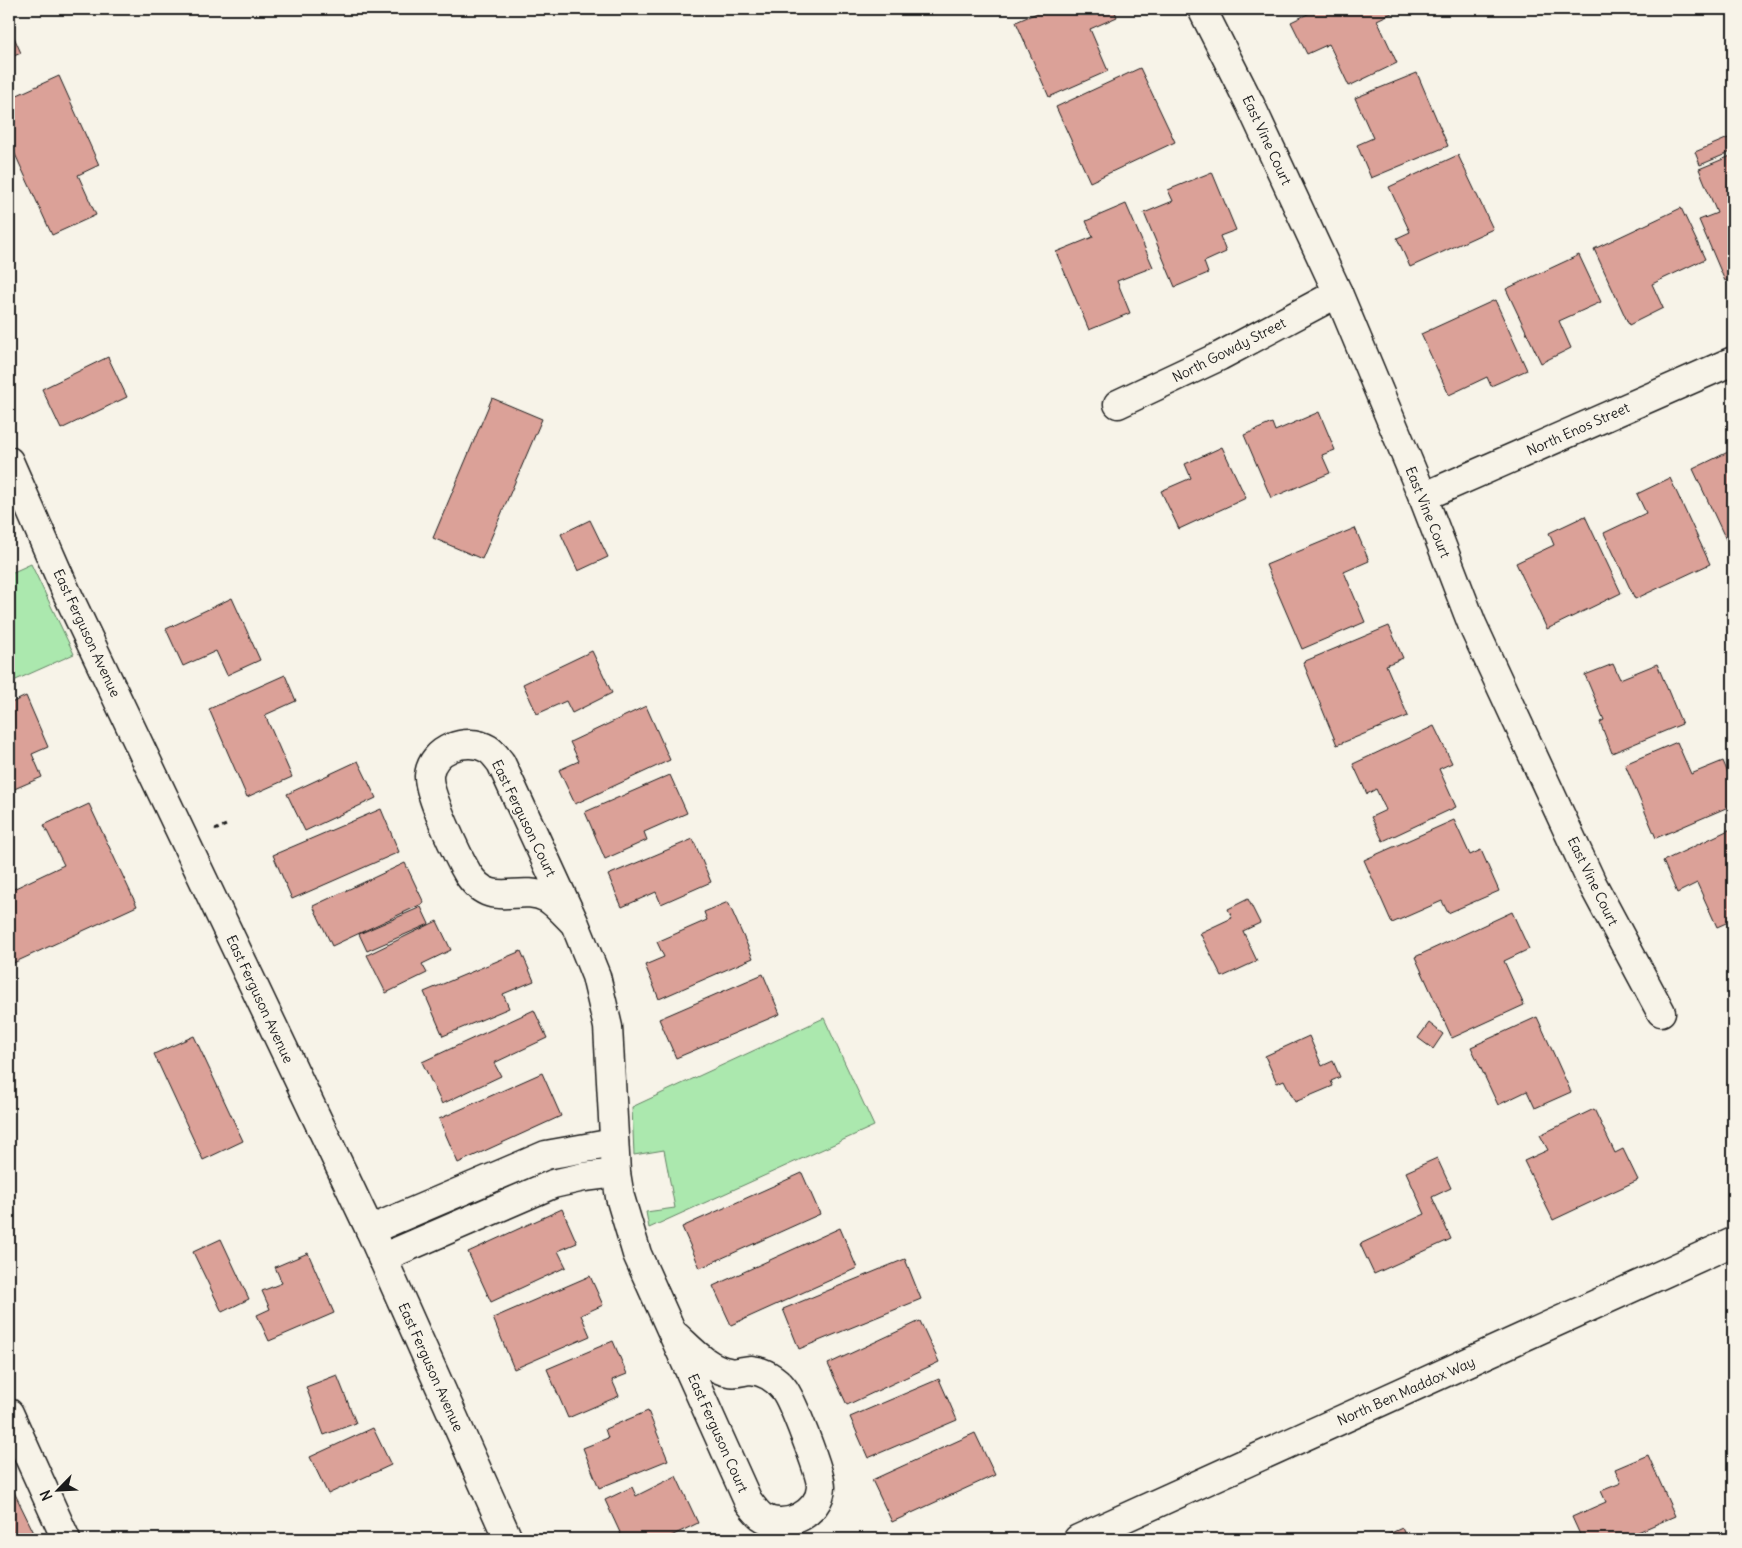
<svg xmlns="http://www.w3.org/2000/svg" width="1742" height="1548" font-family="Delius,sans-serif">
<rect width="100%" height="100%" fill="#f7f3e8"/>
<filter id="ink" filterUnits="userSpaceOnUse"><feTurbulence type="fractalNoise" baseFrequency=".02" numOctaves="2"/><feDisplacementMap in="SourceGraphic" scale="10" xChannelSelector="R" yChannelSelector="G"/><feConvolveMatrix kernelMatrix="1 2 1 2 8 2 1 2 1" color-interpolation-filters="sRGB"/></filter>
<g filter="url(#ink)">
<g fill="#abe8ae" stroke="#648265">
<polygon points="31,564 74,654 9,683 9,574"/>
<polygon points="824,1018 874,1126 649,1228 646,1212 675,1208 664,1150 634,1155 632,1107"/>
</g>
<g fill="#dba198" stroke="#1c1c1c">
<polygon points="1046,9 1114,9 1117,17 1090,29 1108,71 1049,97 1016,22"/>
<polygon points="1318,9 1400,9 1377,20 1397,63 1349,86 1329,44 1307,54 1291,22"/>
<polygon points="9,26 21,53 9,58"/>
<polygon points="1140,68 1175,142 1090,182 1056,107"/>
<polygon points="1417,73 1448,146 1371,178 1357,145 1373,138 1355,98"/>
<polygon points="59,76 99,165 78,175 96,215 52,235 9,141 9,89 13,97"/>
<polygon points="1733,136 1733,151 1700,165 1695,152"/>
<polygon points="1458,155 1493,229 1410,267 1397,238 1410,232 1389,187"/>
<polygon points="1733,155 1733,277 1725,281 1699,220 1717,213 1699,169"/>
<polygon points="1212,172 1236,230 1220,236 1226,252 1204,262 1208,273 1175,287 1144,213 1173,201 1168,190"/>
<polygon points="1126,204 1153,267 1117,281 1130,313 1089,330 1056,252 1093,237 1086,221"/>
<polygon points="1681,208 1705,259 1652,284 1663,308 1629,325 1594,249"/>
<polygon points="1579,255 1601,302 1559,321 1571,348 1541,363 1506,289"/>
<polygon points="1495,300 1527,370 1491,386 1487,377 1449,395 1421,334"/>
<polygon points="108,357 127,397 61,429 42,389"/>
<polygon points="492,398 542,419 482,559 433,538"/>
<polygon points="1319,412 1335,450 1322,455 1330,473 1271,498 1244,435 1272,423 1275,431"/>
<polygon points="1222,447 1246,498 1179,529 1161,491 1191,478 1185,464"/>
<polygon points="1728,452 1733,462 1733,545 1729,546 1693,469"/>
<polygon points="1670,478 1710,564 1635,599 1604,533 1646,513 1637,494"/>
<polygon points="1585,516 1621,593 1547,629 1516,563 1554,545 1549,533"/>
<polygon points="590,520 608,557 578,571 561,534"/>
<polygon points="1355,528 1369,561 1344,572 1365,622 1302,649 1266,565"/>
<polygon points="232,598 260,660 227,675 216,651 183,666 166,629"/>
<polygon points="1389,626 1403,658 1386,665 1408,716 1337,745 1303,662"/>
<polygon points="592,651 612,693 572,713 566,701 537,714 523,684"/>
<polygon points="1613,664 1620,679 1657,664 1682,724 1612,753 1600,722 1604,720 1585,675"/>
<polygon points="285,675 296,701 265,715 292,777 247,797 209,709"/>
<polygon points="26,696 48,747 32,754 42,777 12,790 9,783 9,704"/>
<polygon points="646,706 670,760 575,804 559,770 579,761 570,742"/>
<polygon points="1434,726 1452,763 1439,769 1456,807 1383,841 1371,817 1386,810 1376,789 1367,794 1353,764"/>
<polygon points="1677,742 1691,774 1723,761 1733,785 1733,805 1656,838 1625,764"/>
<polygon points="358,761 376,798 305,831 287,794"/>
<polygon points="670,775 687,813 644,832 647,840 605,859 585,812"/>
<polygon points="89,804 137,906 9,965 9,891 64,865 44,825"/>
<polygon points="381,809 399,852 292,899 273,855"/>
<polygon points="1454,820 1470,855 1481,850 1499,891 1448,913 1442,901 1392,923 1364,860"/>
<polygon points="1733,828 1733,920 1717,927 1697,883 1677,893 1663,861"/>
<polygon points="693,839 711,882 661,904 656,892 622,907 608,875"/>
<polygon points="405,863 424,903 332,946 313,906"/>
<polygon points="1248,899 1260,923 1243,931 1257,961 1222,977 1200,933 1232,918 1228,909"/>
<polygon points="728,902 753,958 659,999 645,965 664,957 657,942 707,920 704,912"/>
<polygon points="421,907 429,924 367,951 359,934"/>
<polygon points="1512,912 1529,949 1504,961 1524,1005 1452,1038 1415,957"/>
<polygon points="437,921 451,950 422,964 427,973 386,993 367,955"/>
<polygon points="521,951 534,981 503,994 509,1008 443,1036 424,992"/>
<polygon points="763,974 780,1014 676,1058 659,1019"/>
<polygon points="534,1010 547,1038 494,1063 501,1076 442,1104 422,1062"/>
<polygon points="1537,1017 1571,1092 1535,1108 1527,1091 1498,1105 1471,1047"/>
<polygon points="1429,1023 1443,1034 1433,1049 1418,1038"/>
<polygon points="194,1036 243,1141 203,1160 154,1054"/>
<polygon points="1309,1036 1322,1066 1333,1061 1340,1077 1331,1081 1333,1086 1295,1102 1284,1080 1277,1083 1265,1056"/>
<polygon points="542,1073 561,1116 458,1163 439,1119"/>
<polygon points="1594,1109 1615,1153 1623,1149 1638,1180 1553,1220 1524,1161 1548,1150 1540,1135"/>
<polygon points="1437,1158 1451,1188 1432,1197 1451,1239 1374,1274 1360,1244 1425,1214 1406,1172"/>
<polygon points="802,1173 820,1214 700,1268 682,1227"/>
<polygon points="562,1209 577,1243 558,1251 566,1267 491,1302 468,1252"/>
<polygon points="840,1228 857,1268 731,1325 713,1286"/>
<polygon points="221,1239 249,1299 222,1312 193,1252"/>
<polygon points="308,1253 334,1313 269,1341 257,1315 270,1309 262,1291 282,1283 275,1267"/>
<polygon points="905,1259 921,1299 799,1349 783,1309"/>
<polygon points="590,1276 603,1305 581,1315 590,1336 514,1369 493,1318"/>
<polygon points="920,1321 939,1362 847,1405 828,1364"/>
<polygon points="613,1341 627,1374 612,1380 619,1396 568,1418 547,1369"/>
<polygon points="337,1375 356,1423 324,1435 306,1387"/>
<polygon points="939,1379 957,1420 868,1458 850,1417"/>
<polygon points="648,1411 668,1460 599,1488 583,1448 608,1438 605,1429"/>
<polygon points="373,1428 391,1465 328,1494 310,1457"/>
<polygon points="975,1433 995,1475 892,1522 872,1480"/>
<polygon points="1648,1455 1675,1516 1622,1539 1582,1539 1572,1517 1606,1502 1601,1491 1621,1483 1615,1469"/>
<polygon points="676,1476 698,1523 665,1539 623,1539 605,1500 632,1487 636,1496"/>
<polygon points="14,1492 37,1539 9,1539 9,1495"/>
<polygon points="1402,1528 1407,1539 1378,1539"/>
</g>
<g fill="none" stroke-linecap="round" stroke-linejoin="round">
<defs>
<g id="minor">
<polyline points="1202,9 1250,104 1338,293 1423,497 1472,624 1592,883 1661,1012"/>
<polyline points="1118,404 1220,356 1338,293"/>
<polyline points="9,461 65,589 370,1230 508,1539"/>
<polyline points="1423,497 1733,361"/>
<path d="M575,924C567,916 557,904 547,898C518,883 492,911 468,874C458,857 428,794 429,776C431,749 467,736 488,749C493,752 497,758 501,763L575,924L596,976L608,1027L616,1173L620,1197L637,1254L748,1501C752,1506 756,1512 761,1516C783,1532 820,1514 821,1487C821,1474 792,1398 783,1388C776,1379 764,1371 751,1370C744,1370 736,1374 729,1372C706,1368 690,1348 673,1333"/>
<polyline points="370,1230 546,1155 614,1143"/>
<polyline points="382,1258 553,1184 584,1177 616,1173"/>
<polyline points="9,1413 66,1539"/>
</g>
<polyline id="secondary" points="1078,1539 1733,1242"/>
</defs>
<use href="#minor" stroke="#1c1c1c" stroke-width="31"/>
<use href="#secondary" stroke="#1c1c1c" stroke-width="31"/>
<polyline stroke="#1c1c1c" stroke-width="3" stroke-dasharray="4 4" stroke-linecap="butt" points="215,830 226,825"/>
<use href="#minor" stroke="#f7f3e8" stroke-width="28"/>
<use href="#secondary" stroke="#f7f3e8" stroke-width="28"/>
</g>
</g>
<g text-anchor="middle" dominant-baseline="central" stroke-width="4" stroke-linejoin="round" paint-order="stroke">
<g font-size="14" fill="#1c1c1c" stroke="#f7f3e8">
<text transform="translate(1267 140) rotate(65)">East Vine Court</text>
<text transform="translate(1229 350) rotate(-27)">North Gowdy Street</text>
<text transform="translate(1578 429) rotate(-24)">North Enos Street</text>
<text transform="translate(1428 512) rotate(68)">East Vine Court</text>
<text transform="translate(87 633) rotate(65)">East Ferguson Avenue</text>
<text transform="translate(524 818) rotate(64)">East Ferguson Court</text>
<text transform="translate(1593 881) rotate(64)">East Vine Court</text>
<text transform="translate(260 999) rotate(65)">East Ferguson Avenue</text>
<text transform="translate(431 1367) rotate(66)">East Ferguson Avenue</text>
<text transform="translate(1406 1391) rotate(-24)">North Ben Maddox Way</text>
<text transform="translate(718 1433) rotate(66)">East Ferguson Court</text>
</g>
</g>
<rect width="1742" height="1548" fill="none" stroke="#f7f3e8" stroke-width="30"/>
<rect x="15" y="15" width="1712" height="1518" fill="none" stroke="#1c1c1c" stroke-width="2" filter="url(#ink)"/>
<g transform="translate(58 1490) rotate(246)" stroke="#f7f3e8" stroke-width="4" paint-order="stroke">
<path d="M0-4L9 19L0 12L-9 19Z" fill="#1c1c1c"/>
<text y="-8" font-size="14" font-weight="bold" text-anchor="middle" fill="#1c1c1c">N</text>
</g>
</svg>
